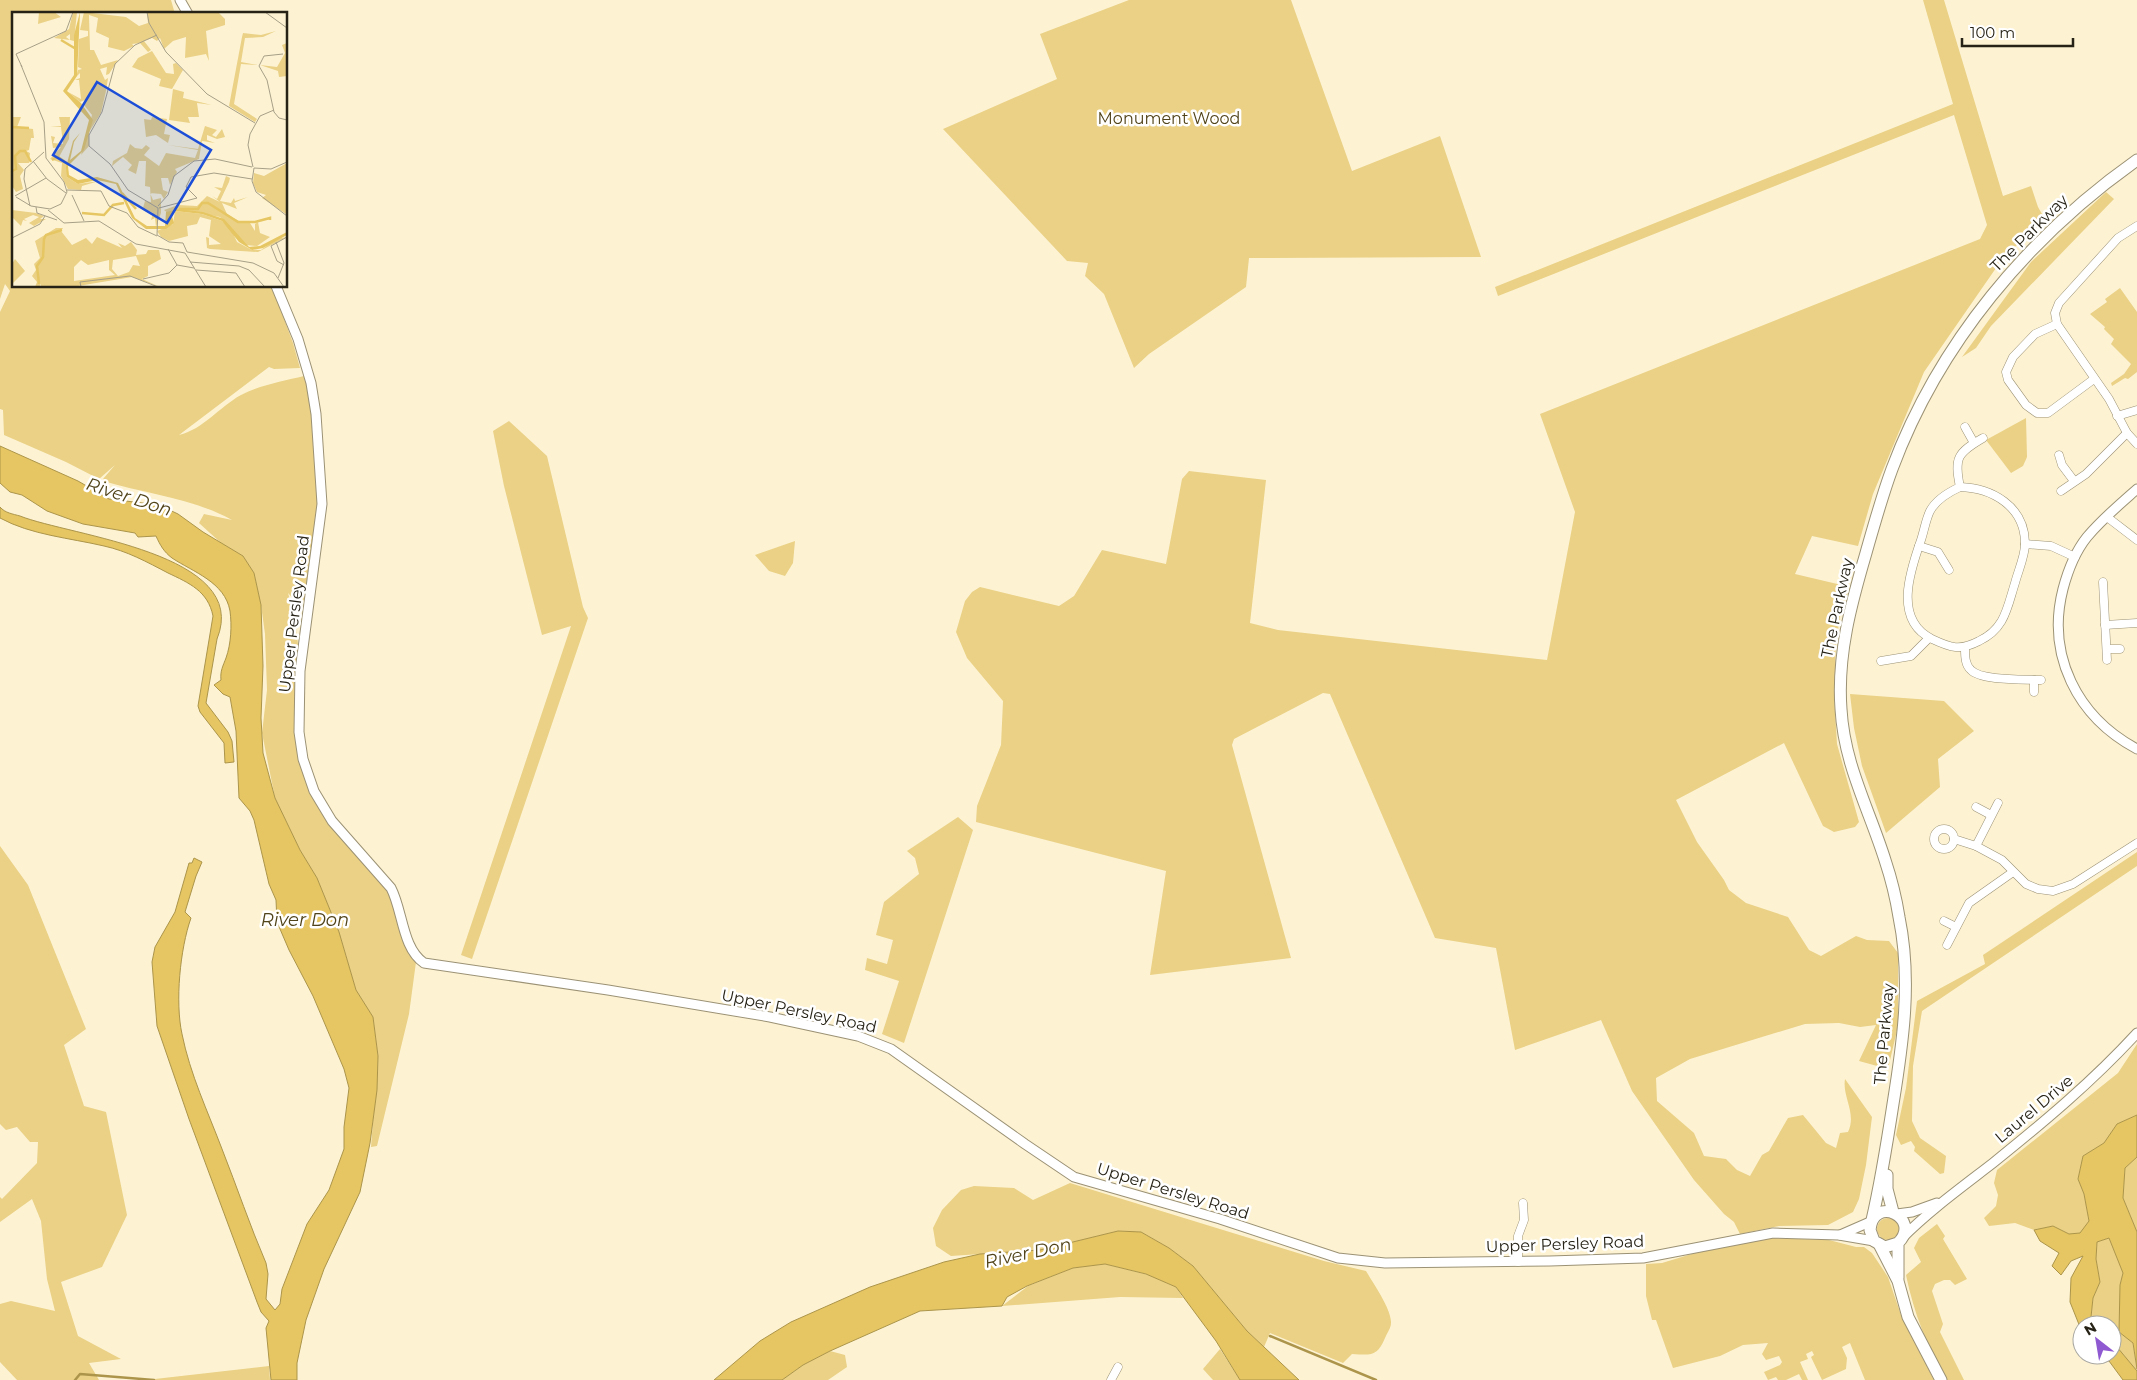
<svg xmlns="http://www.w3.org/2000/svg" width="2137" height="1380" font-family="Montserrat,sans-serif">
<rect width="100%" height="100%" fill="#fdf3d3"/>
<g fill="#ead186">
<path d="M0,0H171L175,14H14V286H272L293,343L300,368L274,369L269,367L179,435C204,429 219,407 241,395C260,385 284,381 304,376L311,403L318,508L306,603L298,604L288,593C294,613 298,636 299,657C299,676 292,699 296,718C303,752 316,810 338,835C356,856 379,874 393,899C404,919 401,941 416,962L409,1014L377,1146L371,1147L378,1056L373,1017L356,990L339,932L317,878L300,850L275,798L262,733L267,690L265,634L261,605L254,573L243,556L221,543L199,523L204,514L232,520C192,498 147,494 103,481V479L115,465L99,479L66,462L4,435L3,410L0,409V312L10,291L5,284L0,299Z"/>
<polygon points="1129,0 1291,0 1352,171 1440,136 1481,257 1249,258 1246,287 1149,354 1134,368 1104,294 1085,276 1088,263 1067,261 943,129 1057,79 1040,34"/>
<path d="M1923,0H1944L2003,196L2031,186L2038,207L2046,221L2005,255L1924,372L1873,494L1858,546L1812,536L1795,574L1850,587L1841,610L1836,643L1834,695L1837,744L1859,822L1855,827L1834,832L1823,826L1784,743L1676,800L1697,842L1724,880L1729,890L1746,903L1788,917L1809,950L1821,956L1856,936L1867,940L1889,941L1898,953V1026L1888,1069L1859,1061L1876,1025L1860,1027L1839,1023L1805,1024L1690,1059L1656,1078L1657,1101L1694,1133L1704,1156L1726,1159L1737,1170L1750,1176L1762,1155L1769,1151L1788,1118L1803,1115L1826,1143L1836,1148L1840,1133L1848,1132C1857,1113 1842,1097 1845,1079L1872,1117L1866,1165L1859,1199L1853,1212L1828,1225L1779,1226L1740,1234L1734,1222L1724,1214L1694,1180L1632,1091L1601,1020L1515,1050L1496,948L1435,938L1330,694L1323,693L1234,739L1232,745L1291,958L1150,975L1166,871L976,822L977,806L1001,745L1003,701L967,658L956,632L965,601L972,592L980,587L1059,606L1074,596L1102,550L1166,564L1182,479L1189,471L1266,480L1250,623L1278,630L1547,660L1575,512L1540,414L1980,239L1987,225L1954,115L1498,296L1495,287L1953,104Z"/>
<polygon points="2106,192 2114,199 1991,326 1976,348 1962,357 2031,262"/>
<polygon points="2120,288 2137,312 2137,372 2128,379 2125,378 2112,386 2111,383 2124,374 2131,364 2111,344 2114,339 2104,329 2105,327 2090,314 2107,302 2105,299"/>
<polygon points="2026,418 2027,457 2023,466 2011,473 1986,440"/>
<polygon points="509,421 547,456 583,607 588,618 472,959 461,955 571,626 542,635 504,486 493,431"/>
<polygon points="795,541 793,563 785,576 769,571 755,555"/>
<polygon points="1850,694 1944,701 1974,731 1938,759 1940,787 1886,833 1862,766 1854,728"/>
<polygon points="958,817 973,830 904,1043 882,1034 899,981 865,970 867,958 887,964 893,940 876,935 884,902 919,874 915,858 907,851"/>
<polygon points="0,846 28,885 86,1029 64,1045 84,1106 106,1112 127,1215 102,1267 61,1282 78,1336 121,1359 89,1363 99,1380 17,1380 0,1362 0,1304 11,1301 55,1311 47,1279 41,1221 32,1199 0,1222 0,1197 2,1199 37,1163 38,1142 30,1142 17,1127 6,1130 0,1124"/>
<polygon points="2137,852 2137,866 1922,1011 1913,1066 1912,1121 1920,1138 1946,1156 1944,1173 1940,1174 1914,1151 1915,1147 1911,1141 1901,1145 1896,1135 1906,1088 1917,1001 1985,964 1983,955"/>
<polygon points="2137,1044 2137,1115 2117,1124 2104,1143 2083,1156 2078,1179 2084,1194 2089,1221 2080,1234 2069,1234 2053,1226 2034,1230 2015,1223 1989,1226 1984,1218 1996,1206 1998,1195 1994,1183 1997,1170 2118,1073"/>
<polygon points="2137,1157 2137,1232 2123,1198 2125,1168"/>
<path d="M1070,1183L1324,1261L1366,1271C1373,1283 1392,1310 1391,1323C1391,1328 1387,1333 1385,1338C1377,1357 1371,1355 1352,1354L1343,1363L1270,1333L1264,1347L1247,1331L1193,1266L1169,1248L1141,1232L1118,1231L1040,1250L951,1256L936,1246L933,1228L942,1210L961,1190L974,1186L1014,1188L1033,1200Z"/>
<circle cx="1888" cy="1229" r="11"/>
<path d="M1937,1224L1945,1236L1943,1239L1967,1279L1955,1285L1950,1280H1944L1935,1284L1932,1291L1943,1324L1940,1332L1964,1380H1947C1927,1346 1914,1314 1906,1275L1921,1262L1914,1248L1919,1238Z"/>
<polygon points="1772,1238 1829,1240 1856,1247 1864,1247 1872,1253 1888,1277 1901,1315 1934,1380 1865,1380 1850,1343 1842,1347 1847,1358 1846,1369 1822,1380 1811,1357 1814,1355 1812,1351 1806,1354 1808,1359 1800,1362 1808,1380 1802,1380 1799,1374 1786,1380 1778,1380 1776,1377 1768,1380 1764,1372 1780,1365 1782,1362 1779,1356 1766,1360 1762,1354 1768,1343 1743,1345 1720,1356 1673,1368 1656,1320 1652,1320 1646,1296 1646,1264 1662,1263 1695,1253"/>
<polygon points="2109,1238 2123,1273 2120,1285 2120,1332 2133,1343 2137,1371 2112,1341 2112,1325 2096,1325 2091,1317 2093,1298 2100,1282 2096,1259 2097,1242"/>
<polygon points="1105,1264 1149,1275 1176,1287 1183,1298 1120,1297 1002,1306 1028,1286 1073,1268"/>
<polygon points="1220,1349 1240,1380 1213,1380 1203,1369"/>
<polygon points="830,1351 845,1355 847,1367 828,1380 782,1380 803,1365"/>
<polygon points="269,1366 270,1380 146,1380"/>
</g>
<g fill="#e6c662" stroke="#ac954b">
<path d="M0,446L78,481L109,499L159,505L178,514L203,532L243,556L254,573L261,605L263,666L261,718L263,753L275,798L300,850L317,878L339,932L356,990L373,1017L378,1056L377,1090L370,1143L360,1192L324,1269L306,1320L297,1363V1380H271L266,1328L269,1321L261,1312L257,1302L189,1119L157,1026L152,962L155,947L175,912L189,863H192L194,858L202,862L196,876L185,912L191,918C180,949 175,1002 182,1034C190,1074 208,1112 222,1149C237,1187 250,1226 266,1263L268,1274L266,1299L275,1310L280,1304L282,1289L307,1224L329,1190L344,1149V1127L349,1088L344,1069L313,996L289,950L277,922L276,900L269,884L254,820L250,811L239,798L236,731L230,697L223,694L214,685L221,680C220,671 223,666 226,658C231,644 232,626 230,611C225,582 193,572 172,558C164,552 160,545 156,536L138,537L135,533L83,524L47,511L22,495L10,492L0,483Z"/>
<path d="M0,507C5,513 13,514 20,516C70,536 252,553 217,639L206,703L228,732L232,741L234,762L225,763L224,743L200,712L198,706L213,616C208,591 189,583 168,573C147,562 127,551 104,546C70,538 31,535 0,518Z"/>
<polygon points="2137,1115 2137,1157 2125,1168 2123,1198 2137,1232 2137,1369 2133,1343 2119,1332 2120,1285 2123,1273 2109,1238 2097,1242 2096,1259 2100,1282 2093,1298 2091,1317 2096,1325 2082,1325 2082,1332 2070,1302 2071,1278 2083,1256 2071,1261 2061,1275 2052,1266 2059,1253 2040,1241 2034,1230 2053,1226 2069,1234 2080,1233 2089,1221 2084,1194 2078,1179 2083,1156 2104,1143 2117,1124"/>
<polygon points="1118,1231 1141,1232 1169,1248 1193,1266 1247,1331 1299,1380 1240,1380 1216,1341 1176,1287 1146,1274 1105,1264 1073,1268 1027,1286 1007,1297 1002,1306 920,1311 830,1351 803,1365 782,1380 714,1380 760,1341 791,1322 870,1287 944,1262 980,1254 1040,1250"/>
<polygon points="2112,1341 2137,1371 2137,1380 2123,1380 2109,1361 2100,1359 2098,1355 2112,1355"/>
</g>
<g fill="none" stroke-linecap="round" stroke-linejoin="round">
<g stroke="#ac954b" stroke-width="2.5">
<polyline points="1270,1336 1376,1380"/>
<polyline points="75,1380 80,1374 154,1380"/>
</g>
<defs>
<g id="minor">
<polyline points="2137,226 2118,238 2059,303 2055,313 2057,324 2109,399 2127,433 2137,444"/>
<polyline points="2057,324 2035,334 2013,357 2006,372 2008,380 2026,405 2037,413 2048,413 2094,379"/>
<polyline points="2117,416 2137,410"/>
<polyline points="1965,427 1974,443"/>
<polyline points="2059,455 2062,465 2074,481"/>
<path d="M1960,487C1992,488 2024,506 2025,542C2026,554 2018,571 2015,583C2007,608 2005,629 1979,641C1960,651 1951,648 1932,639C1893,620 1910,571 1921,540C1924,531 1926,519 1930,511C1936,500 1949,492 1960,487Z"/>
<path d="M1960,487C1954,458 1957,453 1983,438"/>
<polyline points="2061,491 2086,474 2127,433"/>
<polyline points="2107,517 2137,540"/>
<polyline points="2025,544 2051,546 2075,557"/>
<polyline points="1919,546 1938,552 1949,570"/>
<polyline points="2103,582 2107,660"/>
<polyline points="2105,625 2137,623"/>
<path d="M1965,648C1965,656 1965,665 1971,670C1981,681 2025,679 2041,680"/>
<polyline points="2107,649 2120,649"/>
<polyline points="1881,661 1911,656 1929,638"/>
<polyline points="2034,692 2034,680"/>
<polyline points="1976,807 1991,815"/>
<circle cx="1944" cy="839" r="10"/>
<polyline points="1954,839 1976,846 2002,860 2026,884 2038,889 2053,891 2073,884 2137,843"/>
<polyline points="1976,846 1998,803"/>
<polyline points="1944,921 1956,927"/>
<polyline points="1947,945 1969,903 2013,872"/>
<polyline points="1518,1262 1518,1236 1524,1220 1523,1203"/>
<polyline points="1111,1380 1118,1367"/>
</g>
<g id="tertiary">
<polyline points="180,0 188,14"/>
<path d="M276,286L298,339L311,383L316,414L322,504L300,671L299,732L303,759L314,791L332,821L391,888C403,911 402,948 424,963L608,990L770,1017L858,1036L891,1049L1025,1144L1074,1177L1220,1219L1338,1258L1385,1263L1550,1261L1643,1258L1773,1233L1839,1235L1874,1241"/>
<path d="M2137,489C2120,504 2102,519 2087,537C2075,552 2068,570 2063,589C2046,655 2077,717 2137,749"/>
<polyline points="1897,1214 1912,1212 1937,1203"/>
<polyline points="1840,1235 1872,1221"/>
<path d="M1902,1238C1930,1210 1962,1187 1993,1163C2044,1122 2093,1081 2137,1033"/>
</g>
<g id="primary">
<polyline points="1887,1175 1887,1189 1893,1212"/>
<path d="M1872,1220C1881,1181 1887,1143 1893,1104C1903,1042 1912,980 1899,917C1896,898 1891,878 1885,860C1869,809 1844,764 1841,709C1837,655 1851,604 1866,553C1874,525 1882,496 1892,469C1939,343 2028,237 2137,160"/>
<polyline points="1879,1244 1898,1281 1908,1317 1941,1380"/>
<path d="M1898,1278V1243C1923,1218 1873,1194 1870,1230L1874,1241L1885,1247L1898,1243"/>
</g>
</defs>
<use href="#minor" stroke="#9b9174" stroke-width="9"/>
<use href="#tertiary" stroke="#9b9174" stroke-width="11"/>
<use href="#primary" stroke="#9b9174" stroke-width="13"/>
<use href="#minor" stroke="#fff" stroke-width="8"/>
<use href="#tertiary" stroke="#fff" stroke-width="9"/>
<use href="#primary" stroke="#fff" stroke-width="11"/>
</g>
<g text-anchor="middle" dominant-baseline="central" stroke-width="5" stroke-linejoin="round" paint-order="stroke">
<g font-size="16" fill="#504218" stroke="#fff">
<text x="1169" y="118">Monument Wood</text>
</g>
<g font-size="16" fill="#262216" stroke="#fff">
<text transform="translate(2029 233) rotate(-45)">The Parkway</text>
<text transform="translate(1837 608) rotate(-78)">The Parkway</text>
<text transform="translate(294 614) rotate(-83)">Upper Persley Road</text>
<text transform="translate(799 1011) rotate(12)">Upper Persley Road</text>
<text transform="translate(1884 1034) rotate(-85)">The Parkway</text>
<text transform="translate(2034 1109) rotate(-40)">Laurel Drive</text>
<text transform="translate(1173 1191) rotate(17)">Upper Persley Road</text>
<text transform="translate(1565 1244) rotate(-2)">Upper Persley Road</text>
</g>
<g font-size="18" font-style="italic" fill="#51441a" stroke="#fff">
<text transform="translate(129 497) rotate(18)">River Don</text>
<text x="305" y="920">River Don</text>
<text transform="translate(1028 1253) rotate(-12)">River Don</text>
</g>
</g>
<g transform="translate(12 12)">
<rect width="275" height="275" fill="#fdf3d3"/>
<path d="M27,0H42L49,5L26,12ZM61,0H65L62,29L58,28V22L54,25L58,28L42,26L57,17ZM72,0L114,5L127,14L136,11L135,0H206L213,7V13L194,19L197,49L194,42L173,46L174,25L161,29L152,37L148,26L145,29L140,26L132,29L139,38L136,40L128,31L120,32L122,34L112,39L96,35L97,26L84,20L86,6L77,3L78,38H82L89,53L106,48L97,62L94,63L95,55L88,57L93,68L96,66L94,79L89,101L77,120V134L69,143L80,103L72,93L73,88L68,90L56,80L69,87L67,68H63L68,66V61L64,65L66,58L70,57L66,55L67,27L76,24V19L68,18ZM264,19L251,25L233,26L229,50L246,53L229,52L222,92L245,107L243,110L217,94L230,25L231,21L249,23ZM275,31V64L267,65L266,59L248,53L265,55L273,41L270,33ZM140,39L154,61L162,62L161,52L164,51L171,58L160,77L147,74L149,67L120,55L126,46ZM161,77L172,80L171,86L200,93L185,91L187,105H176L178,111L157,108ZM0,105H9L5,115L21,117L22,126H19L17,138L14,139L18,141L17,151H6L12,158L8,164L11,177L4,180L0,174ZM47,105H58L57,127L47,145L56,151L55,165L66,172L87,169L70,174L69,178L56,177L49,164L50,151L38,147L49,135L41,136L39,124L43,125L41,131L51,132L49,115H38L49,114ZM140,105L155,107L152,122L158,123L156,131L144,123L134,125L132,107L139,108ZM193,114L205,118L200,123L204,125L210,117L213,125L205,127L195,123V128L203,131L190,129L187,147L163,157L165,160L158,173L156,166H149L151,178L156,180L152,187L149,182L138,181L141,188L149,186V201L144,215L143,206L139,208L141,201L131,196L133,189L139,190L138,175L133,174L134,149H127L124,162L116,158L120,153L111,145L100,154L101,149L115,141L118,132L123,136L130,137L134,133L138,136L132,143L147,154L154,141L183,146L186,138L156,133L186,137ZM275,151V192L269,191L275,192L274,202L250,186L254,183L245,180L241,171L242,161L252,164ZM214,164L218,166L217,170L208,189L219,191L222,186L223,189L236,185L222,191L225,197L210,191L215,202L227,209L242,210L258,205L238,211L243,219V212L246,210L248,221L258,225L245,234L234,233L208,205L167,197L157,202L152,198L166,193L185,194L195,184L208,190L200,184L205,187L209,179L202,175L210,176ZM0,198L24,201L32,204L28,207H34L22,214L17,211L27,205L21,203L12,207L15,209L11,208L9,214L0,205ZM163,199L190,202L210,209L220,219L225,230L240,238H249L264,227L275,225L246,240L198,237L195,236L194,225L197,226V233L209,232L197,224L199,208L188,205L185,212L175,214L176,224L157,229L149,225L145,219L161,212ZM44,216H51L49,219L60,233L74,226L80,232L85,225L110,236L106,231L113,234L119,230L125,238L124,243L134,242L136,238H147L149,247L136,254V264L130,267L148,275L120,265L60,275H29L28,271V275H23L25,270L20,264L24,258L22,252L28,246L23,229ZM124,244L128,254L121,253L117,260L106,264L100,257L101,248ZM69,248L76,253L97,248V258L103,263L62,269V255ZM3,247L13,259L0,272V252Z" fill="#ead186" fill-rule="evenodd"/>
<path d="M68,0L65,64L55,79L69,91L81,108L72,138L56,154L57,163L66,168L85,165L106,171L123,206L135,214H153L154,200L167,197L191,200L212,207L237,235L248,234L275,220V223L251,236L240,238L227,230L210,209L190,202L163,199L160,204L162,211L154,217H134L120,206L104,172L85,168L66,172L55,165L54,155L61,129L68,121L62,130L58,148L69,139L77,108L51,79L62,63V23Z" fill="#e6c662"/>
<path fill="none" stroke="#e6c662" stroke-width="2.5" d="M49,28L64,37M0,115L17,116M40,148L46,145L56,152M0,159L4,157L3,144L8,139H13L19,150M110,181L124,197M167,197H186L190,191H196L226,210H243L258,206V208M70,201L92,203L101,193L112,191M27,272L25,254L31,245L32,227L34,223L50,218"/>
<path fill="none" stroke="#a79f87" stroke-width="1" d="M135,0L137,11L154,40L195,82L243,111M253,0L275,16M145,23L123,33L103,52L90,100L77,123V134L98,152L116,178L146,196M271,42L252,44L247,54L255,68L262,100L267,106L275,108M10,55L4,42L54,19L61,0M0,86V104M21,149L35,167L54,181M241,155L236,133L238,122L248,104L262,98M242,156L240,169L244,180L275,204M242,156L259,157L275,150M55,178L89,179L97,194L115,201L126,215L145,224M60,183L72,209M3,184L34,166M4,185L19,194L38,197L49,192L55,180L52,170L34,146L32,110L9,53M18,194L12,167L13,157L32,140M146,194L156,183L162,164L182,149L203,147L240,155M24,195L25,201L45,208M146,196L145,223L157,230L171,231L175,240M147,196L185,186L174,175L179,165L202,161L240,167M36,198L52,211L87,209L124,232L173,241M0,226L28,212L33,204M264,230L272,251L266,266M156,237L165,253L182,256M175,240L241,251L262,261L272,275M173,241L194,275M178,250L227,254L237,258L253,275M272,253L265,249L259,234L275,225M184,258L224,261L233,275M131,267L157,261L165,253M69,275L68,270L118,264L146,275"/>
<path fill="#1d4ed8" fill-opacity="0.15" stroke="#1d4ed8" stroke-width="2.5" d="M85,70L199,138L155,211L41,143Z"/>
<rect width="275" height="275" fill="none" stroke="#262216" stroke-width="2.5"/>
</g>
<g transform="translate(2097 1340) rotate(329)"><circle r="24" fill="#ffffff" stroke="#a8a7a2"/>
<path d="M0-4L9 19L0 12L-9 19Z" fill="#8f59d1"/>
<text y="-8" font-size="14" font-weight="bold" text-anchor="middle" fill="#262216">N</text>
</g>
<path d="M1962 38v8h111v-8" fill="none" stroke="#262216" stroke-width="2.5"/>
<text x="1970" y="38" font-size="15" fill="#262216" stroke="#ffffff" stroke-width="4" paint-order="stroke">100 m</text>
</svg>
